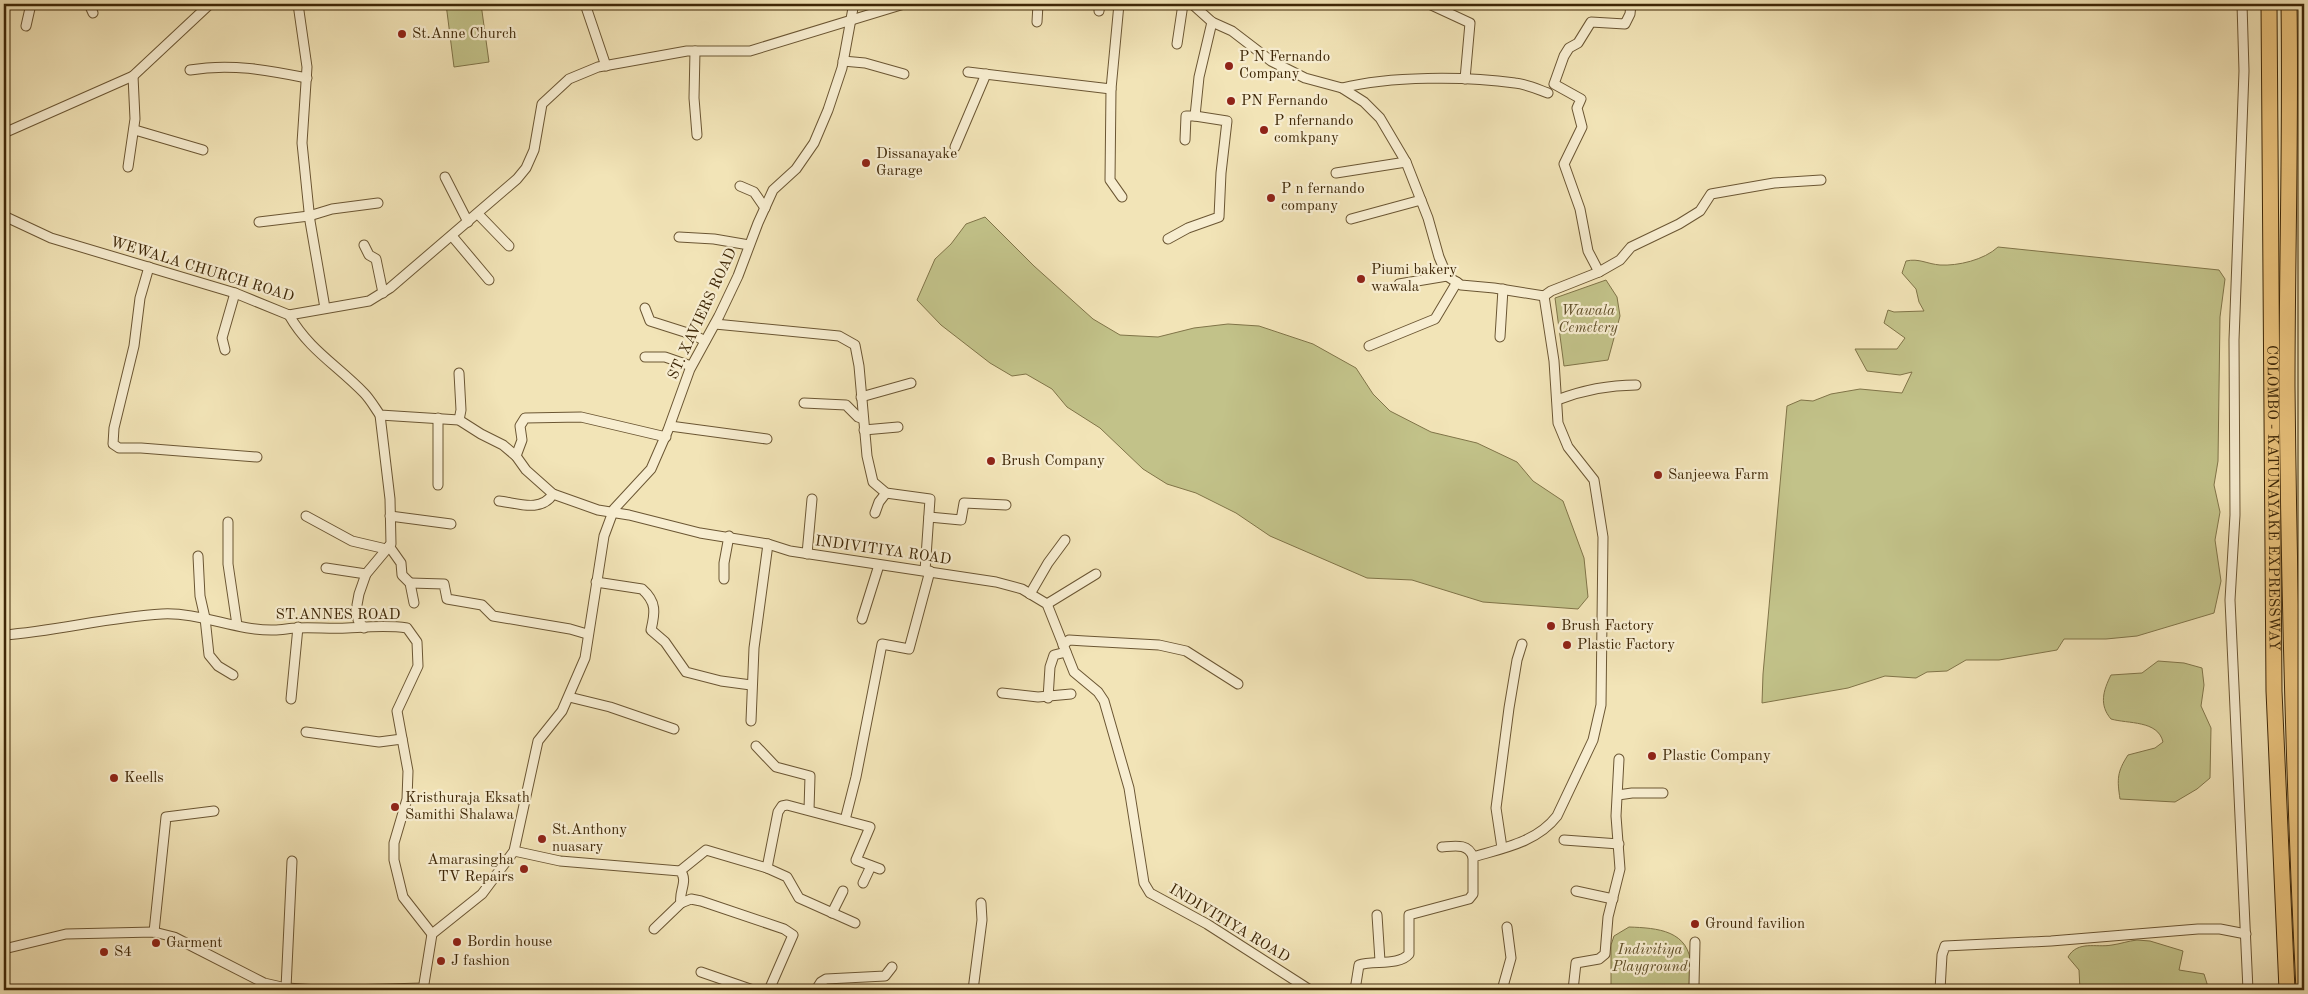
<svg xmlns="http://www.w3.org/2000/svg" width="2308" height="994" font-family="'Old Standard TT',serif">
<rect width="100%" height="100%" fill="#f2e4b7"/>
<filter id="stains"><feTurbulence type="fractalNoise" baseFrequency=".004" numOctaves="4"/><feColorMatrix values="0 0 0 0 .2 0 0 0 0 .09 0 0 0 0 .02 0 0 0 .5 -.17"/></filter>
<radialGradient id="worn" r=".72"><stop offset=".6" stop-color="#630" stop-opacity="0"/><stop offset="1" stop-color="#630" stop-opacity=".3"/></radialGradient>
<g fill="#c2c289" stroke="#807448">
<polygon points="446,4 481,4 489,62 454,67"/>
<polygon points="985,217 1034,266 1093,319 1120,335 1158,337 1194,328 1228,324 1259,326 1313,344 1356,368 1373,394 1390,411 1431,432 1477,443 1517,462 1533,481 1563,501 1584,558 1588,597 1578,609 1483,602 1412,580 1367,578 1270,536 1236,513 1196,493 1167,484 1143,469 1100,428 1067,407 1052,389 1026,374 1012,376 990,363 941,325 917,300 935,259 951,244 966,224"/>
<path d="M1998,247L2219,270L2225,279L2220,317L2218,461L2214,485L2220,512L2215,540L2221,581L2214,613L2137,636L2106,639H2064L2057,650L1999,660H1966L1947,671L1927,672L1916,678L1885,676L1848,688L1762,703L1763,674L1787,406L1801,400L1813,401L1831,394L1860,389L1902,393L1912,372L1900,375L1867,371L1855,349H1897L1905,338L1884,323L1888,310L1894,312L1924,311L1919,302L1916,289L1902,273L1906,261C1919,258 1927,264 1940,265C1958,266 1984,260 1998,247Z"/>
<polygon points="1606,280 1617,297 1620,316 1608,360 1564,366 1555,298"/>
<path d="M2158,661L2184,663L2202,668L2204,685L2201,706L2211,728L2210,778L2197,789L2175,802L2120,799C2117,779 2117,772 2128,755L2155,748L2163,742C2158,720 2128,724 2111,719C2099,705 2103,691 2111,675L2142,673Z"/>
<path d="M1629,927C1657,928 1690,930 1691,967C1691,975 1691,982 1688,990H1611V945L1614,936Z"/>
<path d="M2137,940L2150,941L2183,951L2179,970L2204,974L2209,990H2080L2079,970L2068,957C2078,940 2096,948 2112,945C2120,944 2128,941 2137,940Z"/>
</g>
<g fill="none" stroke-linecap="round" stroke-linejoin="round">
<defs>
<g id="minor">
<polyline points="89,4 93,13"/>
<polyline points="298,4 307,67 302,143 310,221 325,308"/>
<polyline points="585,4 606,66"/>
<polyline points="1192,4 1212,22 1232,31 1271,61 1305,78 1342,88 1364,102 1380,118 1406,162 1428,218 1439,257 1447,276 1461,285 1494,288 1544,296"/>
<polyline points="1429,4 1470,23 1465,79"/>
<polyline points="2242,4 2244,71 2234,340 2235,515 2230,600 2248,990"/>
<polyline points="1099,11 1100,4"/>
<polyline points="1037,22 1038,4"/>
<polyline points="26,26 31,4"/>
<polyline points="1177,44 1183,4"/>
<polyline points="695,51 694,98 697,135"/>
<polyline points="843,61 865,63 904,74"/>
<path d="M190,70C230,63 268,70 307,78"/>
<polyline points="968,72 1111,89 1119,4"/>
<path d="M1342,88C1389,76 1466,76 1515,83C1526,84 1537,89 1548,93"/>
<polyline points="1111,89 1110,180 1122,197"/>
<polyline points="135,130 203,150"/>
<polyline points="4,133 133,76 210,4"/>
<polyline points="1185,140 1186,116 1195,116 1199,77 1212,22"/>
<polyline points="955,147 986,74"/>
<polyline points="128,167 135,119 133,76"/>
<polyline points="1336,173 1406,162"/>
<polyline points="445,177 468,222"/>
<polyline points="740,186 754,192 765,208"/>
<polyline points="478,214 509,246"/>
<polyline points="4,216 51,238 235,293 289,315 369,301 390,288 517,179 526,168 534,150 542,104 569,79 598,67 687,51 750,51 904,4"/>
<polyline points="1351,219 1421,200"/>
<polyline points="259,222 309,216 332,209 378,203"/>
<polyline points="452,236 489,280"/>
<polyline points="679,237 714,239 749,245"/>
<polyline points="1168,239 1188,228 1219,217 1221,173 1227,121 1195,116"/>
<polyline points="364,245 369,255 376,259 383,293"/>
<polyline points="149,267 140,298 134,346 114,428 113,444 119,448 141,448 257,457"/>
<polyline points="1599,272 1588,251 1580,209 1564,164 1582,127 1577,108 1581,99 1554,84 1564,56 1569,48 1578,43 1591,22 1625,24 1630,14 1631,4"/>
<polyline points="1399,284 1447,276"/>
<polyline points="1544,296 1551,291 1599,272 1620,260 1631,247 1679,224 1700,211 1711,194 1774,183 1821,180"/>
<polyline points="645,308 650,321 694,335 705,341"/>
<path d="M289,315C309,350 337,365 364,393C370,399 375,408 380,415L459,420L481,434L503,445L516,456L526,470L553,494L598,510L629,515L700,533L768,544L790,551L996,582L1022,589L1047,604L1074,672L1098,692L1104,701L1129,788L1144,883L1150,893L1207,924L1310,990"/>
<polyline points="715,324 839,336 855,345 859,366 867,456 873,482 886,493 930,499 925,571"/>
<polyline points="1500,337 1503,289"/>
<polyline points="1369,346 1435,319 1457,282"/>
<polyline points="225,350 222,338 235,293"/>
<polyline points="645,357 665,357 691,366"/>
<polyline points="861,397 911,383"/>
<path d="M1557,400C1583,390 1608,385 1636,385"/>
<polyline points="804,403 846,405 858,417 863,419"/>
<polyline points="438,418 438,485"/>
<polyline points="459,420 461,410 459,373"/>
<polyline points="670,426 767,439"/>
<polyline points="864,430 898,427"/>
<polyline points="516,456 522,440 520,426 525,418 581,417 666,437"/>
<path d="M499,501C517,503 541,513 553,494"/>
<polyline points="875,513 879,502 886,493"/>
<polyline points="306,516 352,541 386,549"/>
<polyline points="390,516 451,524"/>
<polyline points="929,517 961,520 964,503 1006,505"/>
<polyline points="228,522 228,564 237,625"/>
<polyline points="389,546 401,563 402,575 410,583 414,603"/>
<polyline points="807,554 812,499"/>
<polyline points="198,556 200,596 205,618 209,655 218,666 233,675"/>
<polyline points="326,568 366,574"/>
<polyline points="724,579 724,563 729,536"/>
<path d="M596,582L642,589C657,602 655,613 651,630L665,642L686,672L721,681L751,685"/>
<polyline points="410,583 444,584 447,599 482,605 493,616 570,629 587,634"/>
<polyline points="1030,594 1048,563 1065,540"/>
<polyline points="1047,604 1096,574"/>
<polyline points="862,619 879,565"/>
<polyline points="364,628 358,620 357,605 359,594 366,574 391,544 390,499 380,415"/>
<path d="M4,635C57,631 109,617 162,614C200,612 236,631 274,630C282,630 290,628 297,628C313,627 330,629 347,628C367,627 387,625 407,628L417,642L418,666L397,711L408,771L407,799L394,843V860L403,897L432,934"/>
<polyline points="1063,645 1069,640 1085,641 1159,645 1186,651 1238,684"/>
<polyline points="1002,693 1038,697 1071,694"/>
<polyline points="569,697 610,707 674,729"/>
<polyline points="1048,698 1050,667 1054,655 1066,652"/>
<polyline points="291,699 298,627"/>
<polyline points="751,721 754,648 768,544"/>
<polyline points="306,732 379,742 402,739"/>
<polyline points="756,746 776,767 810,776 809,810"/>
<polyline points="1618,795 1632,793 1663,793"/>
<polyline points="845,820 856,777 882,644 909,649 930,571"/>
<polyline points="1564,840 1619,844"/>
<path d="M1442,847C1455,846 1468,843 1473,857"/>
<polyline points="1502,848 1496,808 1509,708 1517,660 1522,644"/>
<path d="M514,851L560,861L680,871C689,880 678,893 681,903L691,899L701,901L784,929L793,935L769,990"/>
<polyline points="767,868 778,812 782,806 787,805 870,827 856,860 880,869"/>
<polyline points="680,871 706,850 767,868 787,877 799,898 855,923"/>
<polyline points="863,883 871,866"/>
<polyline points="1576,891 1613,899"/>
<polyline points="832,913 843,891"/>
<polyline points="1377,915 1380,961"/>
<polyline points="654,929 681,903"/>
<polyline points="154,932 166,817 214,811"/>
<polyline points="4,949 66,934 154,932 174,937 264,983 286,988 319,990"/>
<polyline points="701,972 753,990"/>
<polyline points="286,988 292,861"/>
<polyline points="346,990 424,988"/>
<polyline points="423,990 432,934 482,894 514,851 538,741 562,711 585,658 604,536 614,509 651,469 668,430 690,369 719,316 738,276 758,223 773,190 796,169 814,143 828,110 842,68 853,8 851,4"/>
<polyline points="816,990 821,982 826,979 885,976 892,967"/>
<polyline points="973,990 982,920 981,903"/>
<path d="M1355,990L1359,965C1373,960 1399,966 1409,954V915L1469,899L1473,894V857C1504,848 1537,842 1557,816L1593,740L1601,705L1603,537L1594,480L1568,447L1558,423L1554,361L1544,296"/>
<polyline points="1502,990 1511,958 1507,927"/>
<polyline points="1573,990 1576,963 1599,959 1605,954 1608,917 1620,869 1616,816 1619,759"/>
<polyline points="1691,990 1694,985 1695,942"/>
<polyline points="1940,990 1942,955 1945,946 2051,941 2198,929 2220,929 2246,934"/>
</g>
<g id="motorway">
<path id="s1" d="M2269,4L2274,691L2287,990"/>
<path d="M2289,4C2291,131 2287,258 2287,386C2289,587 2294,789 2304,990"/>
</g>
</defs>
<use href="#minor" stroke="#6b5633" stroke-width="11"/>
<use href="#motorway" stroke="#3e2707" stroke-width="17"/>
<use href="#minor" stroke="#f7edd0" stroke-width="9"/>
<use href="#motorway" stroke="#e9c27c" stroke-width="15"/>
</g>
<g fill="#8f2418" stroke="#f7edd0" stroke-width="2">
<circle cx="402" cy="34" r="5"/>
<circle cx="1229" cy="66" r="5"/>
<circle cx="1231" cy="101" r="5"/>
<circle cx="1264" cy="130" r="5"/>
<circle cx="866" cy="163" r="5"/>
<circle cx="1271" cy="198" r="5"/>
<circle cx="1361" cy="279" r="5"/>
<circle cx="991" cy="461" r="5"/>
<circle cx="1658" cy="475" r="5"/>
<circle cx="1551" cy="626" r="5"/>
<circle cx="1567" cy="645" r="5"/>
<circle cx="1652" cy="756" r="5"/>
<circle cx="114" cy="778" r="5"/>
<circle cx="395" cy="807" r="5"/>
<circle cx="542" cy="839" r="5"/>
<circle cx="524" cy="869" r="5"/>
<circle cx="1695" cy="924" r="5"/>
<circle cx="457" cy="942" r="5"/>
<circle cx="156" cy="943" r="5"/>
<circle cx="104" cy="952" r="5"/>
<circle cx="441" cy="961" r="5"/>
</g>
<g text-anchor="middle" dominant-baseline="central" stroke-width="4.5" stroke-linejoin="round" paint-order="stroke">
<g font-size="15" fill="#3e2707" stroke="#f7edd0" text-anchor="start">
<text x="412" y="34">St.Anne Church</text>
<text x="1239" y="57">P N Fernando<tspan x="1239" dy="17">Company</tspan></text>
<text x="1241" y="101">PN Fernando</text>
<text x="1274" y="121">P nfernando<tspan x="1274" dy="17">comkpany</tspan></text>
<text x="876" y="154">Dissanayake<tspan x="876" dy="17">Garage</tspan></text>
<text x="1281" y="189">P n fernando<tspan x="1281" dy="17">company</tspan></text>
<text x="1371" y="270">Piumi bakery<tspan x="1371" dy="17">wawala</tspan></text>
<text x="1001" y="461">Brush Company</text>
<text x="1668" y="475">Sanjeewa Farm</text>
<text x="1561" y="626">Brush Factory</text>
<text x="1577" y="645">Plastic Factory</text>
<text x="1662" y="756">Plastic Company</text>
<text x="124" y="778">Keells</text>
<text x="405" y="798">Kristhuraja Eksath<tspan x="405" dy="17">Samithi Shalawa</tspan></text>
<text x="552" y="830">St.Anthony<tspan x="552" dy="17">nuasary</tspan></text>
<text x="514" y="860" text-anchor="end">Amarasingha<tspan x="514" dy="17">TV Repairs</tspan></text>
<text x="1705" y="924">Ground favilion</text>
<text x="467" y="942">Bordin house</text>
<text x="166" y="943">Garment</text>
<text x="114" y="952">S4</text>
<text x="451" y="961">J fashion</text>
</g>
<g font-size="15" fill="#3e2707" stroke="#f7edd0">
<text transform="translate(202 270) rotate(17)">WEWALA CHURCH ROAD</text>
<text transform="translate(703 314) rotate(-65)">ST. XAVIERS ROAD</text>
<text stroke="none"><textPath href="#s1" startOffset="494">COLOMBO - KATUNAYAKE EXPRESSWAY</textPath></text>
<text transform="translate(883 551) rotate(8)">INDIVITIYA ROAD</text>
<text x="338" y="615">ST.ANNES ROAD</text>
<text transform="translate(1229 924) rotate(31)">INDIVITIYA ROAD</text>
</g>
<g font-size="15" font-style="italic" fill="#5f4e28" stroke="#f7edd0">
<text x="1588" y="311">Wawala<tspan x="1588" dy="17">Cemetery</tspan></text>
<text x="1650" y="950">Indivitiya<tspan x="1650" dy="17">Playground</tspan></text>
</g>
</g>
<rect width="2308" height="994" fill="none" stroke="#f2e4b7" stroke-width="20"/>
<rect x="5" y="5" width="2298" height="984" fill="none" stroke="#3e2707" stroke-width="2.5"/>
<rect x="10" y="10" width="2288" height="974" fill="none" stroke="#3e2707"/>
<rect width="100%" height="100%" filter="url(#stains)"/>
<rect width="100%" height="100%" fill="url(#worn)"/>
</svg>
